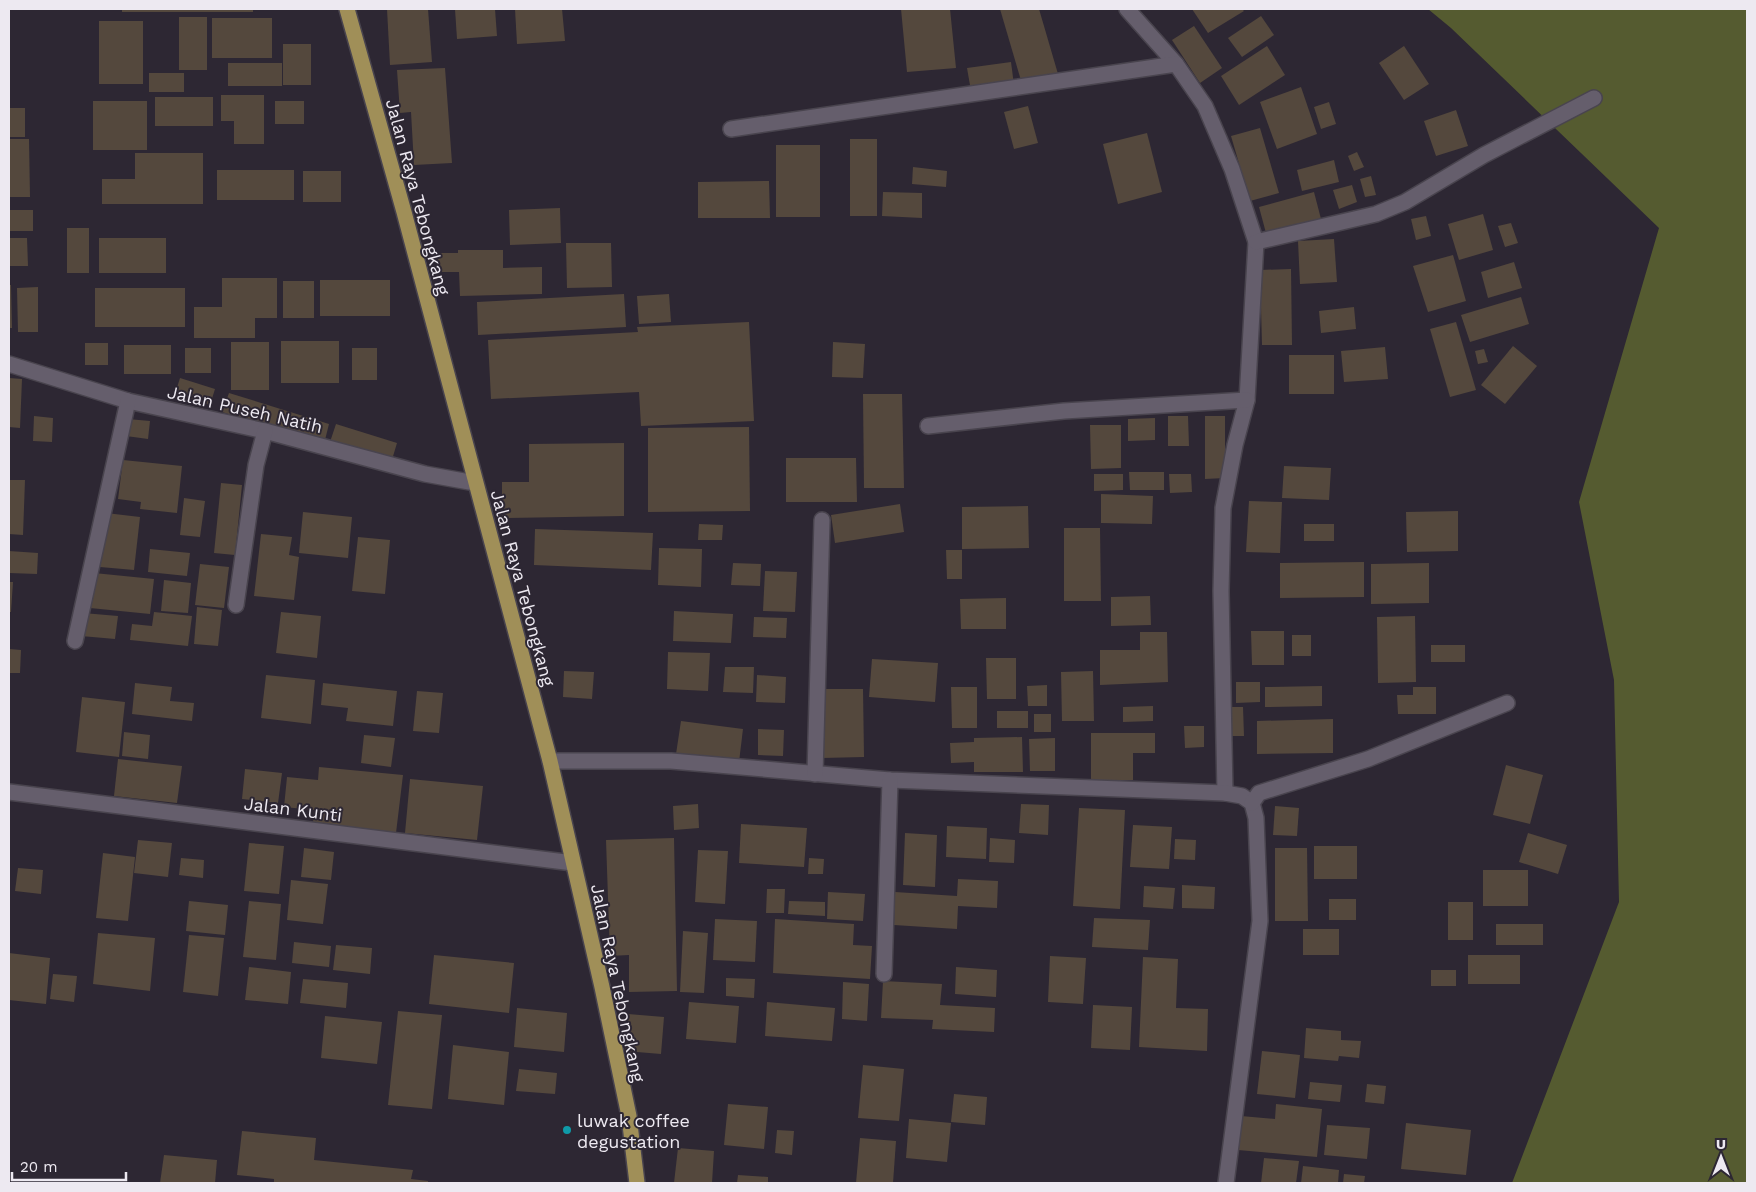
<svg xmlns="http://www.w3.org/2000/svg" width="1756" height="1192" font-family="'Work Sans',sans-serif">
<rect width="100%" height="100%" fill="#2d2733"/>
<polygon fill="#555b30" points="1428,9 1747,9 1747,1183 1512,1183 1619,902 1614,680 1579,502 1659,228 1451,28"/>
<g fill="#54483d">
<rect x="122" y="9" width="131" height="3"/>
<polygon points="387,9 428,9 432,62 390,65"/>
<polygon points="455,9 495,9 497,36 457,39"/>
<polygon points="515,9 562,9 565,41 517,44"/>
<polygon points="901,9 950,9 956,68 907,72"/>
<polygon points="1000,9 1039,9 1058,74 1022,84"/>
<polygon points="1192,9 1242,9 1244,11 1208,33"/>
<polygon points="1261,16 1274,35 1242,57 1228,38"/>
<rect x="179" y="17" width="28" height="53"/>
<rect x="212" y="18" width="60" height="40"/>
<rect x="99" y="21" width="44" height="63"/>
<polygon points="1194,26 1222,68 1200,83 1172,40"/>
<rect x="283" y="44" width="28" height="41"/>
<polygon points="1267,46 1285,75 1239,105 1221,76"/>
<polygon points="1404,46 1429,84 1404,100 1379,63"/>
<polygon points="1011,62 1014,85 971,91 967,68"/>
<rect x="228" y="63" width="54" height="23"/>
<polygon points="445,68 452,163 414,165 411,112 400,113 397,70"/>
<rect x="149" y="73" width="35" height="19"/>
<polygon points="1301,87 1317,134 1277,149 1260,102"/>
<polygon points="221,95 264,95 264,144 234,144 234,121 221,121"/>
<rect x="155" y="97" width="58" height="29"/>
<rect x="93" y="101" width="54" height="49"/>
<rect x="275" y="101" width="29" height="23"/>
<polygon points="1329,102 1336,124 1321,129 1314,107"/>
<polygon points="1028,106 1038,143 1014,149 1004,112"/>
<rect x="9" y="108" width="16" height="29"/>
<polygon points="1456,110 1468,146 1436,156 1424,121"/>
<polygon points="1260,128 1279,193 1250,201 1231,136"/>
<polygon points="1147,133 1162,192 1118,204 1103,144"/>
<polygon points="9,139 29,139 30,197 9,197"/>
<rect x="850" y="139" width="27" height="77"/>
<rect x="776" y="145" width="44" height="72"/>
<polygon points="1357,152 1364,167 1354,171 1348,156"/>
<polygon points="135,153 203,153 203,204 102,204 102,179 135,179"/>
<polygon points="1334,160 1339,182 1302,191 1297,170"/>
<polygon points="913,167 947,171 946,187 912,184"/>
<rect x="217" y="170" width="77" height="30"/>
<rect x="303" y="171" width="38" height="31"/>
<polygon points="1371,176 1376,195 1365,197 1360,179"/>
<polygon points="769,181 770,218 698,218 698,182"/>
<polygon points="1352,185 1357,202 1339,209 1333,190"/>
<polygon points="883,192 922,193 922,218 882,216"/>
<polygon points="1314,192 1321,219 1266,233 1259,207"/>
<polygon points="560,208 561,243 510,245 509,210"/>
<rect x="9" y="210" width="24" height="21"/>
<polygon points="1483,214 1493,250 1459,260 1448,224"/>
<polygon points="1426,216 1431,236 1416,240 1411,219"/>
<polygon points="1511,223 1518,243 1505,247 1498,226"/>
<rect x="67" y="228" width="22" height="45"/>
<polygon points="9,238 27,238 28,266 9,266"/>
<rect x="99" y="238" width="67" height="35"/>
<polygon points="1334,239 1337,282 1300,284 1298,241"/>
<polygon points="566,243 611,243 612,287 567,288"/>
<polygon points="458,250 503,250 503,268 542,267 542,294 460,296 459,272 438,272 438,253 458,253"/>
<polygon points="1453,255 1466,301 1428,312 1413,266"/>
<polygon points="1514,262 1522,288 1488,298 1481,272"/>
<polygon points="1291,269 1292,345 1262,345 1260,270"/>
<polygon points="222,278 277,278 277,318 255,318 255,338 194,338 194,307 222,307"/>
<rect x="320" y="280" width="70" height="36"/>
<rect x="283" y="281" width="31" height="37"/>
<polygon points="9,285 11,285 12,328 9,328"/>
<polygon points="38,287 38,332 18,332 17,288"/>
<rect x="95" y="288" width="90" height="39"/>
<polygon points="624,294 626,327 478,335 477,302"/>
<polygon points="669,294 671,322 639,324 637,296"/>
<polygon points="1521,297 1529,324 1470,342 1461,315"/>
<polygon points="1354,307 1356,329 1321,333 1319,311"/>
<polygon points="749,322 754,421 641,426 639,392 491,399 488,340 638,332 637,327"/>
<polygon points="1456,322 1476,390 1450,397 1430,329"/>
<rect x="281" y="341" width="58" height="42"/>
<rect x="231" y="342" width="38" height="48"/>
<polygon points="833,342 865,344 863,378 832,377"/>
<rect x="85" y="343" width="23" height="22"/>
<rect x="124" y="345" width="47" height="29"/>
<polygon points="1513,346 1537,366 1505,404 1481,385"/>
<polygon points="1385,347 1388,379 1344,382 1341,351"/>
<rect x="185" y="348" width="26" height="25"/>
<rect x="352" y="348" width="25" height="32"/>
<polygon points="1484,349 1488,362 1478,364 1475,351"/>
<rect x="1289" y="355" width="45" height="39"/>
<polygon points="9,378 22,379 20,428 9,427"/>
<polygon points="180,378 215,389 210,405 175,394"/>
<polygon points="229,393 329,424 324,444 222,412"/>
<polygon points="863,394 902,394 904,488 864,488"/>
<polygon points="34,416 53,418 52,442 33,441"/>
<polygon points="1168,416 1188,416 1189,446 1168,446"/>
<polygon points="1205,416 1225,416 1225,478 1205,479"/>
<polygon points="1155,418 1155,440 1128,441 1128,419"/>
<polygon points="128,419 150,421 148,439 126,436"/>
<polygon points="336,424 397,443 391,463 329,445"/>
<polygon points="1090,425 1121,425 1121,468 1091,469"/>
<polygon points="749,427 750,511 648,512 648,428"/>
<polygon points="624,443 624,516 502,518 502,482 529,482 529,444"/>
<polygon points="786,458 856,458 857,502 786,502"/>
<polygon points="123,460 182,466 177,513 140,509 141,502 118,499"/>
<polygon points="1284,466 1331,468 1329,500 1282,498"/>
<polygon points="1129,472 1164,472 1164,490 1130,490"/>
<polygon points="1094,474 1123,474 1123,490 1094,491"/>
<polygon points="1169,474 1191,474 1192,492 1170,493"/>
<polygon points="9,480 25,480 23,535 9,534"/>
<polygon points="221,483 242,485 235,555 214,553"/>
<polygon points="1101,494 1153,496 1152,524 1101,523"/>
<polygon points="184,498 205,501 200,537 180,535"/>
<polygon points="1249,501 1282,502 1280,553 1246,552"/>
<polygon points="900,504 904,532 835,543 831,515"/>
<polygon points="1028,506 1029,548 962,549 962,507"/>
<polygon points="1458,511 1458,551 1407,552 1406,512"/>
<polygon points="303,512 352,517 348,558 299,553"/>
<polygon points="106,513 140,517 134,570 100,567"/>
<polygon points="699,524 723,525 722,540 698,540"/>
<rect x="1304" y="524" width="30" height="17"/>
<polygon points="1064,528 1100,528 1101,601 1064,601"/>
<polygon points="535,529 653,533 651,570 534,565"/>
<polygon points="261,534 292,537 289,555 299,557 294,600 254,596"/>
<polygon points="358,537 390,540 385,594 352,591"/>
<polygon points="659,548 702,549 701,587 658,585"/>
<polygon points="150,549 190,553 187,576 148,572"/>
<polygon points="946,550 962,550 962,579 947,579"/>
<polygon points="9,551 38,553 37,574 9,573"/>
<polygon points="1364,562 1364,597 1280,598 1280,563"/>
<polygon points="733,563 761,564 760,586 731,585"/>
<polygon points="1429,563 1429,603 1371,604 1371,564"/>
<polygon points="200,564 229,567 224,608 195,605"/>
<polygon points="765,571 797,572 795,612 763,611"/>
<polygon points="94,573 154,579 150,614 90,608"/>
<polygon points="164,580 191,583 188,613 161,611"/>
<polygon points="9,582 13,582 11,612 9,612"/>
<polygon points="1150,596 1151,625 1111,626 1111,597"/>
<polygon points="1006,598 1006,629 961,629 960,599"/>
<polygon points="197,607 222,610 218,646 194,644"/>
<polygon points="674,611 733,614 731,643 673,641"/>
<polygon points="154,612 192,616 188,646 130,640 132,624 152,626"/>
<polygon points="281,612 321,616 317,658 276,653"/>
<polygon points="83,613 118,616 115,639 81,636"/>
<polygon points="1415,616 1416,682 1378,683 1377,617"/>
<polygon points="754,617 787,618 786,638 753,637"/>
<polygon points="1251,631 1284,631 1284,665 1252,665"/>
<polygon points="1140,632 1167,632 1168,682 1100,685 1100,650 1140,650"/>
<rect x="1292" y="635" width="19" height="21"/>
<rect x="1431" y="645" width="34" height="17"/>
<polygon points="9,649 21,650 20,673 9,673"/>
<polygon points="668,652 710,653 708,691 667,689"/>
<polygon points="986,658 1016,658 1016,699 987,699"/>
<polygon points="872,659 938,663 935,702 869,697"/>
<polygon points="725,667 754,667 753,693 723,692"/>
<polygon points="564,671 594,672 592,699 563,697"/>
<polygon points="1093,671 1094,721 1062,721 1061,672"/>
<polygon points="266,675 315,680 311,724 261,718"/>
<polygon points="757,675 786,677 785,703 756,702"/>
<polygon points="1236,682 1260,682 1260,702 1236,703"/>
<polygon points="135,683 172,687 170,701 194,703 192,721 132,714"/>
<polygon points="323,683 397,691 393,726 346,721 348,708 321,705"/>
<polygon points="1047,685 1047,706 1028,706 1027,686"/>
<polygon points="1322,686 1322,706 1265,707 1265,687"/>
<polygon points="951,687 977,687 977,728 952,728"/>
<polygon points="1413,687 1436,687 1436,714 1398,714 1397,695 1413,695"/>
<polygon points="820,689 863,689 864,757 822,758"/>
<polygon points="417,691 443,693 439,733 413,731"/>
<polygon points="82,697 125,702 119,757 76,752"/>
<polygon points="1153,706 1153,721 1123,722 1123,707"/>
<polygon points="1228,707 1243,707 1244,736 1228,736"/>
<rect x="997" y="711" width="31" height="17"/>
<rect x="1034" y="714" width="17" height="18"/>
<polygon points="1333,719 1333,753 1257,754 1257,721"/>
<polygon points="681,721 743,729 739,762 676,754"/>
<polygon points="1184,726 1204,726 1204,747 1185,748"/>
<polygon points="758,729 784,730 783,756 758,755"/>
<polygon points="124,732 150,735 148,759 122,756"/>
<polygon points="1091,733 1155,733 1155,753 1133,753 1133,780 1091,781"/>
<polygon points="364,735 395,738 391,767 361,763"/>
<polygon points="1022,737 1023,772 974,772 974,762 951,763 950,743 974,742 974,738"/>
<polygon points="1055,738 1055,771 1030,771 1029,739"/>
<polygon points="118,759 182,766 177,803 114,796"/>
<polygon points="1506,765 1543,775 1530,824 1493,815"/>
<polygon points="319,767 403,775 396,833 313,824 314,810 284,807 287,777 318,780"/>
<polygon points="245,769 282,773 278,803 242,799"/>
<polygon points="410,779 483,786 477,840 405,833"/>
<polygon points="698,804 699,828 674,830 673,806"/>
<polygon points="1021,804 1049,805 1048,835 1019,833"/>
<polygon points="1275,806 1299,808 1297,836 1273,835"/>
<polygon points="1079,808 1125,810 1120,909 1073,906"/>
<polygon points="741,824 807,828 804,867 739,863"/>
<polygon points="1133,825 1172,827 1169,869 1130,867"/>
<polygon points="947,826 987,828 986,859 946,857"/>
<polygon points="905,833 937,835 935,887 903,885"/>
<polygon points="1528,833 1567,845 1558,874 1519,862"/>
<polygon points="674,838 677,991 629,992 629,955 610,956 606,840"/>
<polygon points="990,838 1015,840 1014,863 989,862"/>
<polygon points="1175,839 1196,840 1195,860 1174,859"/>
<polygon points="138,840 172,843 168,877 134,873"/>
<polygon points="249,843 284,846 279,894 244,891"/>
<rect x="1314" y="846" width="43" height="33"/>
<polygon points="304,848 334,852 331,880 301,877"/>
<polygon points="1275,848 1307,848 1308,921 1275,921"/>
<polygon points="698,850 728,851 725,904 695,902"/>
<polygon points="103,853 135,857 128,921 96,918"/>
<polygon points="181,858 204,860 203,878 179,875"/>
<polygon points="809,858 824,859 823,874 808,874"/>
<polygon points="18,868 43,870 41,894 15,891"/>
<rect x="1483" y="870" width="45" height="36"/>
<polygon points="958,879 998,881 997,908 958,906 957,929 894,925 895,892 957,896"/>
<polygon points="291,880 328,884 323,924 287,920"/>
<polygon points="1182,885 1215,887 1214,909 1182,908"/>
<polygon points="1144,886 1175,888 1173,909 1143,907"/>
<polygon points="767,889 785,889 784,913 766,913"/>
<polygon points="828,892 865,894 863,921 827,919"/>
<rect x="1329" y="899" width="27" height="21"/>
<polygon points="189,901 228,905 225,935 186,931"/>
<polygon points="249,901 281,904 276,960 243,957"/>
<polygon points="789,901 825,902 825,916 788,914"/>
<rect x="1448" y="902" width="25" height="38"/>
<polygon points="1094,918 1150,920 1148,950 1092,947"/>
<polygon points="715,919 757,921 755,962 713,960"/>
<polygon points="775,919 854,924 853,945 872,946 870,979 773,973"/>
<rect x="1496" y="924" width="47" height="21"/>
<rect x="1303" y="929" width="36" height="26"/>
<polygon points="683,931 708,933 704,993 680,992"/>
<polygon points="98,933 155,938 150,991 93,984"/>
<polygon points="189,935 224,938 218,996 183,992"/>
<polygon points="294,942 331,946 329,967 292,963"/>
<polygon points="336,945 372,948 370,974 333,970"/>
<polygon points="9,953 50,958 46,1004 9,1000"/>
<polygon points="434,955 514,963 509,1013 429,1004"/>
<rect x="1468" y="955" width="52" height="29"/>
<polygon points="1050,956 1086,958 1083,1004 1048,1002"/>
<polygon points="1143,957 1178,959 1176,1008 1208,1009 1207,1051 1139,1047"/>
<polygon points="249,967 291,972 288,1004 245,1000"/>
<polygon points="956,967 997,970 996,997 955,994"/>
<rect x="1431" y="970" width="25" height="16"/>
<polygon points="53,974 77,976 74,1002 50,999"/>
<polygon points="726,978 755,979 754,998 726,996"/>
<polygon points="303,979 348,983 346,1008 300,1003"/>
<polygon points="883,981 942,984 940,1005 995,1008 994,1032 932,1029 933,1020 881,1018"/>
<polygon points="843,982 869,984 867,1021 842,1019"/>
<polygon points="689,1002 739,1006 736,1043 686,1039"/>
<polygon points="767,1002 835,1008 832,1041 765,1036"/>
<polygon points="1093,1005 1132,1007 1130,1050 1091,1048"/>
<polygon points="517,1008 567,1013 564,1052 514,1047"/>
<polygon points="398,1011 442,1015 432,1109 388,1105"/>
<polygon points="628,1014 664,1017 661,1054 625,1051"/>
<polygon points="325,1016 382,1022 377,1064 321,1058"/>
<polygon points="1306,1028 1341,1031 1341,1040 1361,1041 1359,1058 1339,1056 1338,1061 1304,1058"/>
<polygon points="453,1045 509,1052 504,1105 448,1099"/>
<polygon points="1262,1051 1300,1055 1295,1098 1257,1094"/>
<polygon points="863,1065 904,1069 899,1121 858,1118"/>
<polygon points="519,1069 557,1073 555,1094 516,1091"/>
<polygon points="1310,1082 1342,1085 1340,1102 1308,1099"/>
<polygon points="1367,1084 1386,1086 1384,1104 1365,1102"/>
<polygon points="954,1094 987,1097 985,1125 951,1122"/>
<polygon points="728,1104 768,1107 764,1149 724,1145"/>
<polygon points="1276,1104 1322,1109 1317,1157 1238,1150 1241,1116 1275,1119"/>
<polygon points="909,1119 951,1123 947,1162 906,1158"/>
<polygon points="1406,1123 1471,1130 1466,1175 1401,1169"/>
<polygon points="1327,1125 1370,1128 1367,1159 1324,1155"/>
<polygon points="777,1130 794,1131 792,1155 775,1153"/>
<polygon points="242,1131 316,1138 314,1160 413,1170 411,1179 428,1181 428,1183 274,1183 274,1179 237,1175"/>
<polygon points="860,1138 896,1141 893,1183 856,1183"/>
<polygon points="678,1148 714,1151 712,1183 674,1183"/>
<polygon points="164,1155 217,1160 215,1183 160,1183"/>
<polygon points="1264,1158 1299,1161 1296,1183 1261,1183"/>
<polygon points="1303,1166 1339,1170 1338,1183 1301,1183"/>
<polygon points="1344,1174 1365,1176 1364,1183 1343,1183"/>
<polygon points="738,1175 768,1177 768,1183 737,1183"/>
</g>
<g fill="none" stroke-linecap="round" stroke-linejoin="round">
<defs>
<g id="minor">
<polyline points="1127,9 1176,64 1205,106 1232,169 1256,242 1247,400 1235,445 1223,508 1221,591 1225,793"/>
<polyline points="731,129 1176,64"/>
<polyline points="1256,242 1376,214 1405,202 1484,155 1594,98"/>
<polyline points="9,364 128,401 265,431 425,474 475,483"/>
<polyline points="928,426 1064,411 1247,400"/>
<polyline points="236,605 256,465 265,431"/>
<polyline points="75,641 128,401"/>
<polyline points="550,761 671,761 890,780 1225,793 1242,796 1252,803 1256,818 1260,921 1226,1183"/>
<polyline points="815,774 822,520"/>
<polyline points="9,792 573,863"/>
<polyline points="1252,803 1259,793 1368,759 1507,703"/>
<polyline points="884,974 890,780"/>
</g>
<polyline id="major" points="347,9 404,212 550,761 602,987 629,1116 637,1183"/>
</defs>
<use href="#minor" stroke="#49444e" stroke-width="18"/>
<use href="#major" stroke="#49444e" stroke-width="18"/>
<use href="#minor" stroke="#655e6c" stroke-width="15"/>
<use href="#major" stroke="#a08f58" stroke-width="15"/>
</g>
<circle fill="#0f9aa8" stroke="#2d2733" stroke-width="2" cx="567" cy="1130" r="5"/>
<g text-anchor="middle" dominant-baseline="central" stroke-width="4" stroke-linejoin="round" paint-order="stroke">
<g font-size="18" fill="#ede9f1" stroke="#2d2733">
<text transform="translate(418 197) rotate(75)">Jalan Raya Tebongkang</text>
<text transform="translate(245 409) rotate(13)">Jalan Puseh Natih</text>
<text transform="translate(523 588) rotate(75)">Jalan Raya Tebongkang</text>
<text transform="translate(293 809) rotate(7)">Jalan Kunti</text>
<text transform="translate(618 983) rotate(78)">Jalan Raya Tebongkang</text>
</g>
<g font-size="18" fill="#ede9f1" stroke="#2d2733" text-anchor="start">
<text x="577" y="1120">luwak coffee<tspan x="577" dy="21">degustation</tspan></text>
</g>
</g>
<rect width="1756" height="1192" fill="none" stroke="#ede9f1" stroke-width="20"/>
<g transform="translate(1721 1157)" stroke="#2d2733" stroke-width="4" paint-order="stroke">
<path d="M0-4L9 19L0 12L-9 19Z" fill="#ede9f1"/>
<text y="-8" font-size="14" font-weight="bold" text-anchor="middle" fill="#ede9f1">U</text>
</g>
<path d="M12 1172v8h114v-8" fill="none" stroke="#ede9f1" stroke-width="2.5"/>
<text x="20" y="1172" font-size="15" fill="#ede9f1" stroke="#2d2733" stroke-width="4" paint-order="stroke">20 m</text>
</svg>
